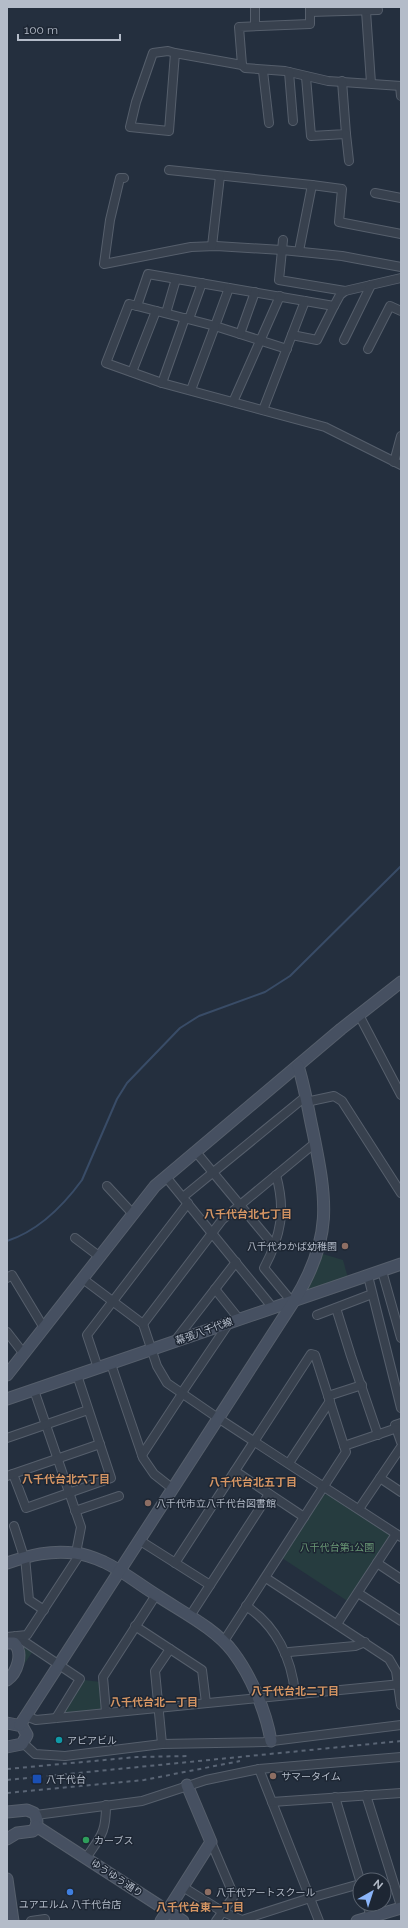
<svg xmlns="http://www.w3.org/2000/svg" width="408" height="1928" font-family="Raleway,'Noto Sans JP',sans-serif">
<rect width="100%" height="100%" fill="#242f3e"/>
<g fill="#263c3f">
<polygon points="323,1254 343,1260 348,1278 310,1291 307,1289"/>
<polygon points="330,1494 392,1535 349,1602 282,1558 323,1495"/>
<polygon points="23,1644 33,1651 25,1663 23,1661 20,1646"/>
<polygon points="84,1680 101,1682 103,1709 63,1713"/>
</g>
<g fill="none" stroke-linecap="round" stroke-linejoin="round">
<path stroke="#394c67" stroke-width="2" d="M7,1241C38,1231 63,1206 82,1180L117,1099L127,1083L180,1028L199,1016L265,992L290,976L401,866"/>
<defs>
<g id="street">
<polyline points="366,11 371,83"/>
<polyline points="310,12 378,10"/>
<polyline points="255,26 255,7"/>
<polyline points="175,53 169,131 130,127 136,102 153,53 168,51 175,53 242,65 245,68 285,71 328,81 401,86"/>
<polyline points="242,65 239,27 310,24 310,7"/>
<polyline points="263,71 269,123"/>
<polyline points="289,72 293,121"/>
<polyline points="306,77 311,136 346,134 342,81"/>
<polyline points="400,86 401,96"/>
<polyline points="346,134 349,161"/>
<polyline points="169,170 312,185"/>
<polyline points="124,178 120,178 110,220 104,264 191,247 216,246 282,250 342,256 401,267"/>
<polyline points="375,193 401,198"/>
<polyline points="283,240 279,280 345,291"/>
<polyline points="212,246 220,176"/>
<polyline points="299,251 312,185 342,189 339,222 401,234"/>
<polyline points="401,278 345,291 340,295 334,306 148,274 137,306 129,304 106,363 162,383 325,427 401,465"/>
<polyline points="229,288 215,326 287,349"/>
<polyline points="137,306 215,326 191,390"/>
<polyline points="166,313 176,279"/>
<polyline points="189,319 202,283"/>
<polyline points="240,334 255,292"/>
<polyline points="292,335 317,340 334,306"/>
<polyline points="344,340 371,285"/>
<polyline points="368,349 390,306 401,311"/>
<polyline points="132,372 156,311"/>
<polyline points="162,383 185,318"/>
<polyline points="233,402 280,296"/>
<polyline points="263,410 305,301"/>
<polyline points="394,462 401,436"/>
<polyline points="359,1015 401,1095"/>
<polyline points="306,1102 334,1096 342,1101 401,1193"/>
<polyline points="196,1152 274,1246"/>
<path d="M276,1175C286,1210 281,1236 264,1268L288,1297L294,1301"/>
<polyline points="166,1177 273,1308"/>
<polyline points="107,1186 133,1214"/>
<polyline points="183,1197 305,1097"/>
<polyline points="75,1238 100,1257"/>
<polyline points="382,1271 401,1338"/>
<polyline points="368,1276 401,1408"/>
<polyline points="7,1278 12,1275 44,1328"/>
<polyline points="83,1279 143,1324 157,1366 167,1383 215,1416 401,1537"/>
<polyline points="215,1289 239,1319"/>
<polyline points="336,1308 351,1356 378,1435"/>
<polyline points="317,1315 372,1294"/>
<polyline points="143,1324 222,1220 315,1143"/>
<polyline points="7,1332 24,1354"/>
<polyline points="174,1342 236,1262"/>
<polyline points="111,1364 143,1458 154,1474 173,1489"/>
<polyline points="98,1368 87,1335 188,1203"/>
<polyline points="34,1390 81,1527 76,1553"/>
<polyline points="181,1394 229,1323"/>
<polyline points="328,1396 362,1385"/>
<polyline points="401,1423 395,1425 401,1442"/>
<polyline points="7,1438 88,1410"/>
<polyline points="344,1446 397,1428"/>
<polyline points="142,1455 182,1394"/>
<polyline points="289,1463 330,1401"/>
<polyline points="235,1471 304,1517"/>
<polyline points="13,1474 26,1508 111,1478 77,1375"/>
<polyline points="7,1476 100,1444"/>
<polyline points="380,1478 401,1492"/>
<polyline points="359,1509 401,1447"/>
<polyline points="75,1511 119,1496"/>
<polyline points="14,1526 24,1557"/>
<polyline points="139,1540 210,1585"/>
<polyline points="25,1557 29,1600 44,1610"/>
<polyline points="175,1563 311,1354 315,1355 346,1452 224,1641"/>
<polyline points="377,1563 401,1579"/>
<polyline points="266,1578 389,1659 396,1671 401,1705"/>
<polyline points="358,1593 401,1621"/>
<path d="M246,1606C276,1625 292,1659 295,1694"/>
<polyline points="190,1616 269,1494"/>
<polyline points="337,1624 396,1534"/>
<polyline points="135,1626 202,1670 206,1703"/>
<polyline points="16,1636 80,1679 56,1718"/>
<polyline points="7,1637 27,1635 80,1554"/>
<polyline points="285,1654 289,1652 355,1646 365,1642"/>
<polyline points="106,1712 103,1677 156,1595"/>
<polyline points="26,1716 36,1720 401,1684"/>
<polyline points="23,1743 35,1754 65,1756 162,1744 264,1742 401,1725"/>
<polyline points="162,1744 155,1671 170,1649"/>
<polyline points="259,1769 319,1921"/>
<polyline points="366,1795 401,1906"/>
<polyline points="335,1797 360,1880"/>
<polyline points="272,1802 401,1793"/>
<polyline points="36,1815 142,1801 206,1780 259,1769 401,1757"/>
<polyline points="211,1842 234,1896 216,1921"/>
<path d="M86,1858C101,1836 106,1833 106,1805"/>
<polyline points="183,1887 223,1912 242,1920 310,1898 360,1884"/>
<polyline points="367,1904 371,1917"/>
<polyline points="31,1921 45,1919 45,1921"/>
</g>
<g id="secondary">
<polyline points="7,1375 155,1186 341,1029 401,982"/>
<polyline points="7,1399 401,1264"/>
<path d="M7,1563C31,1555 50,1550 75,1553C85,1554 95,1558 104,1562C123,1571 140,1585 158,1596C182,1612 216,1629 233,1652C251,1676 266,1711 271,1741"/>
<path d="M7,1643H14C24,1653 17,1673 7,1680"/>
<polyline points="7,1723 22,1726 27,1735 22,1744 7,1747"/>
<path d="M20,1725L294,1301C333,1238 327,1201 313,1132C308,1110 305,1087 298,1066"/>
<path d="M7,1812L27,1810L34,1813C38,1818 38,1826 33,1831L17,1833L7,1839"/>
<polyline points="36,1826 183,1921"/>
<polyline points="7,1879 13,1921"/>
<polyline points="161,1921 211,1842 187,1785"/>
<polyline points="357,1921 401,1908"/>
</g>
</defs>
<use href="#street" stroke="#565f6c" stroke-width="10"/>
<use href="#secondary" stroke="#565f6c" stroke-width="13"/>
<use href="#street" stroke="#38414e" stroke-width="8"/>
<use href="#secondary" stroke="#465061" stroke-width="11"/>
<g stroke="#5a6575" stroke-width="2" stroke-dasharray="4 4" stroke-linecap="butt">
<polyline points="7,1769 137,1757 190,1756"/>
<polyline points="7,1780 401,1741"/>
<polyline points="7,1793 144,1780 240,1761"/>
</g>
</g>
<g fill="#8d6e63" stroke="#1d2633" stroke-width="1.5">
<circle cx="345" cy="1246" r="4"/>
<circle cx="148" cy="1503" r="4"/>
<circle cx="273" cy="1776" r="4"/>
<circle cx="208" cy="1892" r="4"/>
</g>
<circle fill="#0f9aa8" stroke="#1d2633" stroke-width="1.5" cx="59" cy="1740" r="4"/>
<rect fill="#1a4fb4" stroke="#1d2633" stroke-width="1.5" x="32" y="1774" width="10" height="10" rx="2"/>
<circle fill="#2e9e5b" stroke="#1d2633" stroke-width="1.5" cx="86" cy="1840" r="4"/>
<circle fill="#3f7fe0" stroke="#1d2633" stroke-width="1.5" cx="70" cy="1892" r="4"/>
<g text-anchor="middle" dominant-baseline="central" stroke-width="3" stroke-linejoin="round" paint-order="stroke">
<g font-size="10" fill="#b4bcc9" stroke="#1d2633" text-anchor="start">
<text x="337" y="1246" text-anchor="end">八千代わかば幼稚園</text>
<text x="156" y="1503">八千代市立八千代台図書館</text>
<text x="67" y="1740">アピアビル</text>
<text x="281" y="1776">サマータイム</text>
<text x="46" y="1779">八千代台</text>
<text x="94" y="1840">カーブス</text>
<text x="216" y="1892">八千代アートスクール</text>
<text x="70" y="1904" text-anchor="middle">ユアエルム 八千代台店</text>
</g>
<g font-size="10" fill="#b4bcc9" stroke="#1d2633">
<text transform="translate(204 1331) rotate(-20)">幕張八千代線</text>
<text transform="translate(117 1878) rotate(33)">ゆうゆう通り</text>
</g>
<g font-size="10" fill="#6b9a76" stroke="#1d2633">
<text x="337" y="1547">八千代台第1公園</text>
</g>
<g font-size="11" font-weight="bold" fill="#d59563" stroke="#1d2633">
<text x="248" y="1214">八千代台北七丁目</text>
<text x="66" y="1479">八千代台北六丁目</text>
<text x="253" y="1482">八千代台北五丁目</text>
<text x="295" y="1691">八千代台北二丁目</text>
<text x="154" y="1702">八千代台北一丁目</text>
<text x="200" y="1907">八千代台東一丁目</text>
</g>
</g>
<rect width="408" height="1928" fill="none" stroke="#b4bcc9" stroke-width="16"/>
<g transform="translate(372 1892) rotate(39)"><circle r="19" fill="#1d2633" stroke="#59626f"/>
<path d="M0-3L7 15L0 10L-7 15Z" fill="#8ab4f8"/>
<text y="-6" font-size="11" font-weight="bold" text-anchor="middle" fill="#b4bcc9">N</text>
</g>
<path d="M18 34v6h102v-6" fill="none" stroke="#b4bcc9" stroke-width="2"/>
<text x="24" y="34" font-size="12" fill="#b4bcc9" stroke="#1d2633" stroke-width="3" paint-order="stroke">100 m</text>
</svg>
